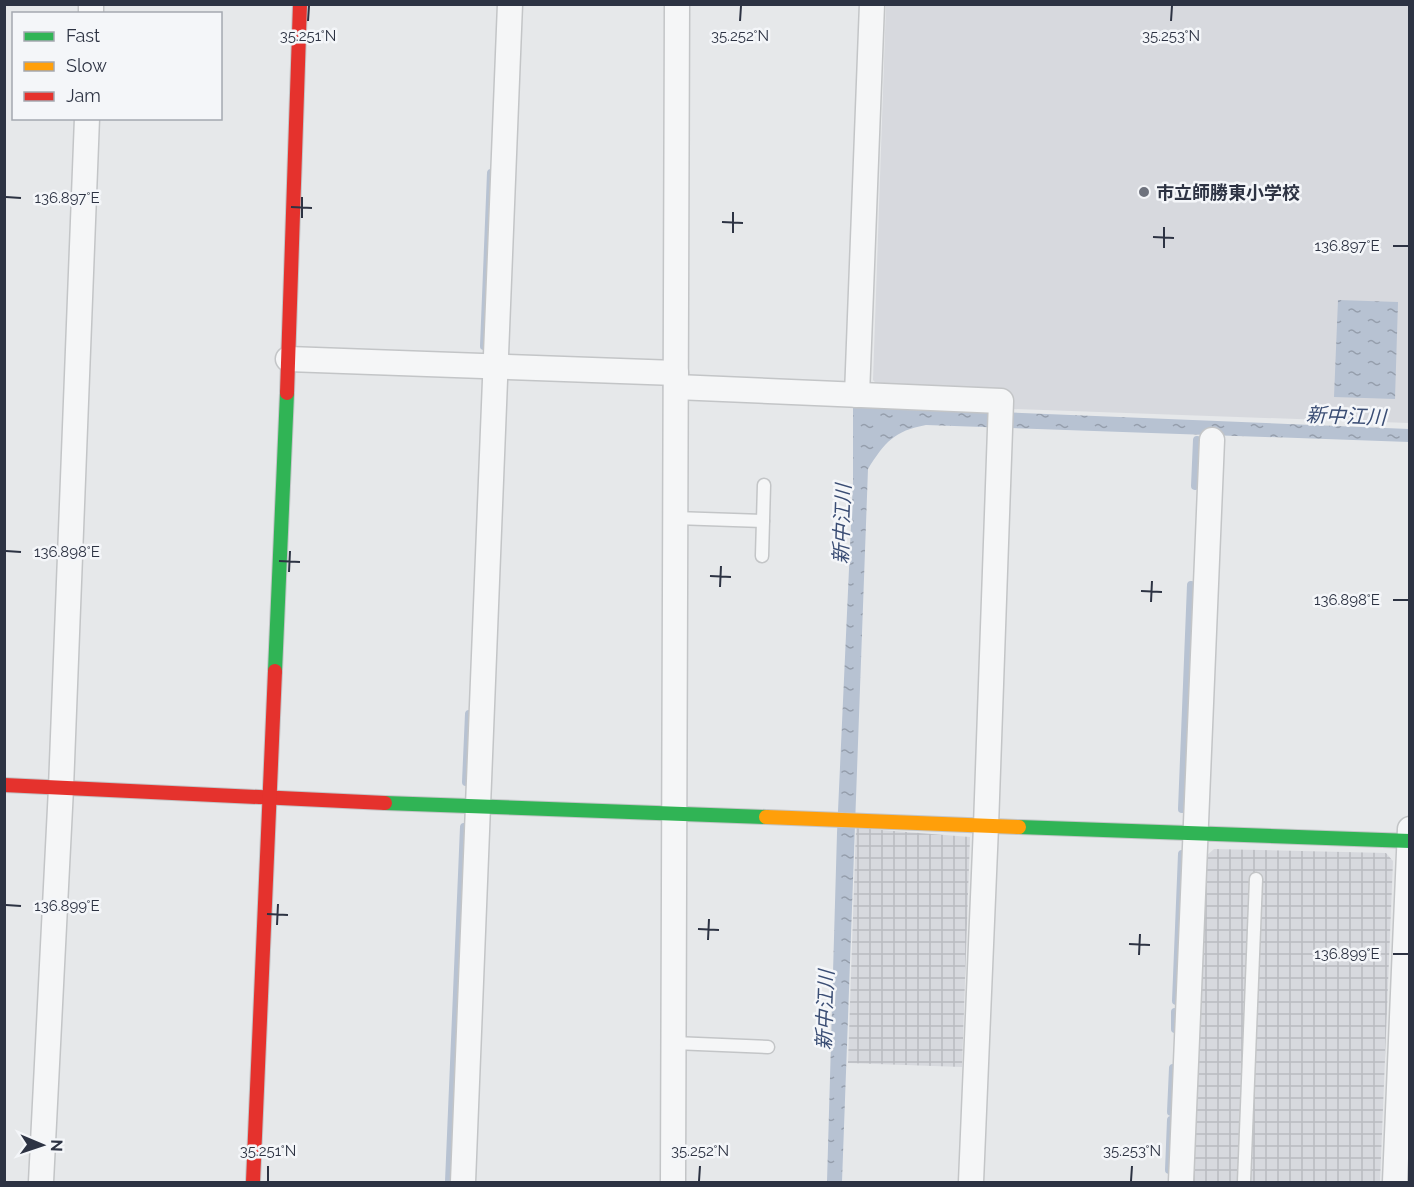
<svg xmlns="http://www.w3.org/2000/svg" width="1414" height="1187" font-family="Raleway,'Noto Sans JP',sans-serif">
<defs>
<pattern id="industrial-grid" width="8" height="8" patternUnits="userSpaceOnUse" patternTransform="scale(1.5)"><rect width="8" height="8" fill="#d7d9de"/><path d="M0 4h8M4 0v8" fill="none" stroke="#b9bbc0"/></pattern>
<pattern id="water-ripples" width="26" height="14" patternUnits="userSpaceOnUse" patternTransform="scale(1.5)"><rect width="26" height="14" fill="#b7c2d2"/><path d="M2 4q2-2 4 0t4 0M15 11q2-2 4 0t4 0" fill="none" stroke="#959eac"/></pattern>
</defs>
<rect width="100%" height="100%" fill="#e6e8ea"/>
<polygon fill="#d7d9de" points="886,5 1409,5 1409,423 1013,409 1013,396 884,392 873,380"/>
<g fill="url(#industrial-grid)">
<polygon points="856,828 970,837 962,1067 848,1063"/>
<polygon points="1214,849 1386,853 1393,861 1380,1182 1194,1182 1205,857"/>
</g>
<g fill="url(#water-ripples)">
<polygon points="1338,300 1398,302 1395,399 1334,397"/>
<path d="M853,406L1409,429V442L926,425C894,431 885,442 868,469L842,1182H827L837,833L853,481Z"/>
</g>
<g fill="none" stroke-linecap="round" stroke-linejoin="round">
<g stroke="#b7c2d2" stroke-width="8">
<polyline points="484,346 491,173"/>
<polyline points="1195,486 1197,440"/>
<polyline points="466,782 469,714"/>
<polyline points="1182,809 1191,585"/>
<polyline points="1176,1001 1182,854"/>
<polyline points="1175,1029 1175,1012"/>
<polyline points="1171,1112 1173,1068"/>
<polyline points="1169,1170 1171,1120"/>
<polyline points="449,1182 464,827"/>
</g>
<defs>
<g id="lane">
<polyline points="675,518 763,521"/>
<polyline points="762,556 764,485"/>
<polyline points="674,1043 768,1047"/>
<polyline points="1244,1182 1256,879"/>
</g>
<g id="street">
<polyline points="91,14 91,4"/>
<polyline points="288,359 676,373"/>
<polyline points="676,387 1001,401 986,826 971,1182"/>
<polyline points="857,395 872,4"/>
<polyline points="41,1182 61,788 87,118"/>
<polyline points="463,1182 510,4"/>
<polyline points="673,1182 677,4"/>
<polyline points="1181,1182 1212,440"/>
<polyline points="1395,1182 1410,829"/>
</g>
<g id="fast">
<polyline points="275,671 287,393"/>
<polyline points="385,803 766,817"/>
<polyline points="1019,827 1410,841"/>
</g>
<polyline id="slow" points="766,817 1019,827"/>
<g id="jam">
<polyline points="287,393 300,4"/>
<polyline points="4,785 385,803"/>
<polyline points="253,1182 275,671"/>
</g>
</defs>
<use href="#lane" stroke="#c3c5c7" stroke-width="15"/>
<use href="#street" stroke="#c3c5c7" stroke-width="27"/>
<use href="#fast" stroke="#c3c5c7" stroke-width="16"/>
<use href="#slow" stroke="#c3c5c7" stroke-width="16"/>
<use href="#jam" stroke="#c3c5c7" stroke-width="16"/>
<use href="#lane" stroke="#f5f6f7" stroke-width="12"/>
<use href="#street" stroke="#f5f6f7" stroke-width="24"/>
<use href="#fast" stroke="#30b455" stroke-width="14"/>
<use href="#slow" stroke="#ff9f0a" stroke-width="14"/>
<use href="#jam" stroke="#e5322d" stroke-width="14"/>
</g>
<path fill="none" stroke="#2d3343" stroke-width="2" d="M308,21L309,6M740,21L741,6M1171,21L1172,6M6,197L21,198M291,207L312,208M302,218V197M722,222L743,223M733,233V212M1153,237L1174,238M1393,246H1408M1164,248V227M6,551L21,552M279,561L300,562M289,572L290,551M710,576L731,577M720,587L721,566M1141,591L1162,592M1393,600H1408M1151,602L1152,581M6,905L21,906M267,914L288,915M277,925L278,904M698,929L719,930M708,940L709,919M1129,944L1150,945M1393,954H1408M1139,955L1140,934M268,1181V1166M699,1181L700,1166M1131,1181L1132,1166"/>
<circle fill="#6e727d" stroke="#f4f6f9" stroke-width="2" cx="1144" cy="192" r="6"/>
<g text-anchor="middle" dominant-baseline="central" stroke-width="5" stroke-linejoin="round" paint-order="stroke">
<g font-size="18" font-weight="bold" fill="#2d3343" stroke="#f4f6f9" text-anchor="start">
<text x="1156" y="192">市立師勝東小学校</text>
</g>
<g font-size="20" font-style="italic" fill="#3a4d74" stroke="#f4f6f9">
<text transform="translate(1346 416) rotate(2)">新中江川</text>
<text transform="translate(842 524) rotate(-88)">新中江川</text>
<text transform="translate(825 1010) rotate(-88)">新中江川</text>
</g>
</g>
<g font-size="15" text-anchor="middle" fill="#2d3343" stroke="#f4f6f9" stroke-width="5" stroke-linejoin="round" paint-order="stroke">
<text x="308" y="41">35.251°N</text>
<text x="740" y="41">35.252°N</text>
<text x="1171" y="41">35.253°N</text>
<text x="67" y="203">136.897°E</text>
<text x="1347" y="251">136.897°E</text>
<text x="67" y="557">136.898°E</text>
<text x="1347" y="605">136.898°E</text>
<text x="67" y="911">136.899°E</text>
<text x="1347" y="959">136.899°E</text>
<text x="1132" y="1156">35.253°N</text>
<text x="268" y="1156">35.251°N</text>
<text x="700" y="1156">35.252°N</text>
</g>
<rect width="1414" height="1187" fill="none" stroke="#2d3343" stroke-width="12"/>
<rect x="12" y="12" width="210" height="108" fill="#f4f6f9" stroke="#a4a8b0" stroke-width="1.5"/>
<rect x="24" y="32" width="30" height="9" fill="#30b455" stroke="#a4a8b0" stroke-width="1.5"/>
<text x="66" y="42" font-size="18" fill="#2d3343">Fast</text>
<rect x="24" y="62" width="30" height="9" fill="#ff9f0a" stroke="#a4a8b0" stroke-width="1.5"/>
<text x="66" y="72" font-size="18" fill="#2d3343">Slow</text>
<rect x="24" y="92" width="30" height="9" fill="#e5322d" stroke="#a4a8b0" stroke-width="1.5"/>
<text x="66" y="102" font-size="18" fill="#2d3343">Jam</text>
<g transform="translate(42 1145) rotate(92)" stroke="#f4f6f9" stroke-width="4.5" paint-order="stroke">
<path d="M0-4.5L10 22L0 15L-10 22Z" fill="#2d3343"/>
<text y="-9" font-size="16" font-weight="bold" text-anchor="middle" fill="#2d3343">N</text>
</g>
</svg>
